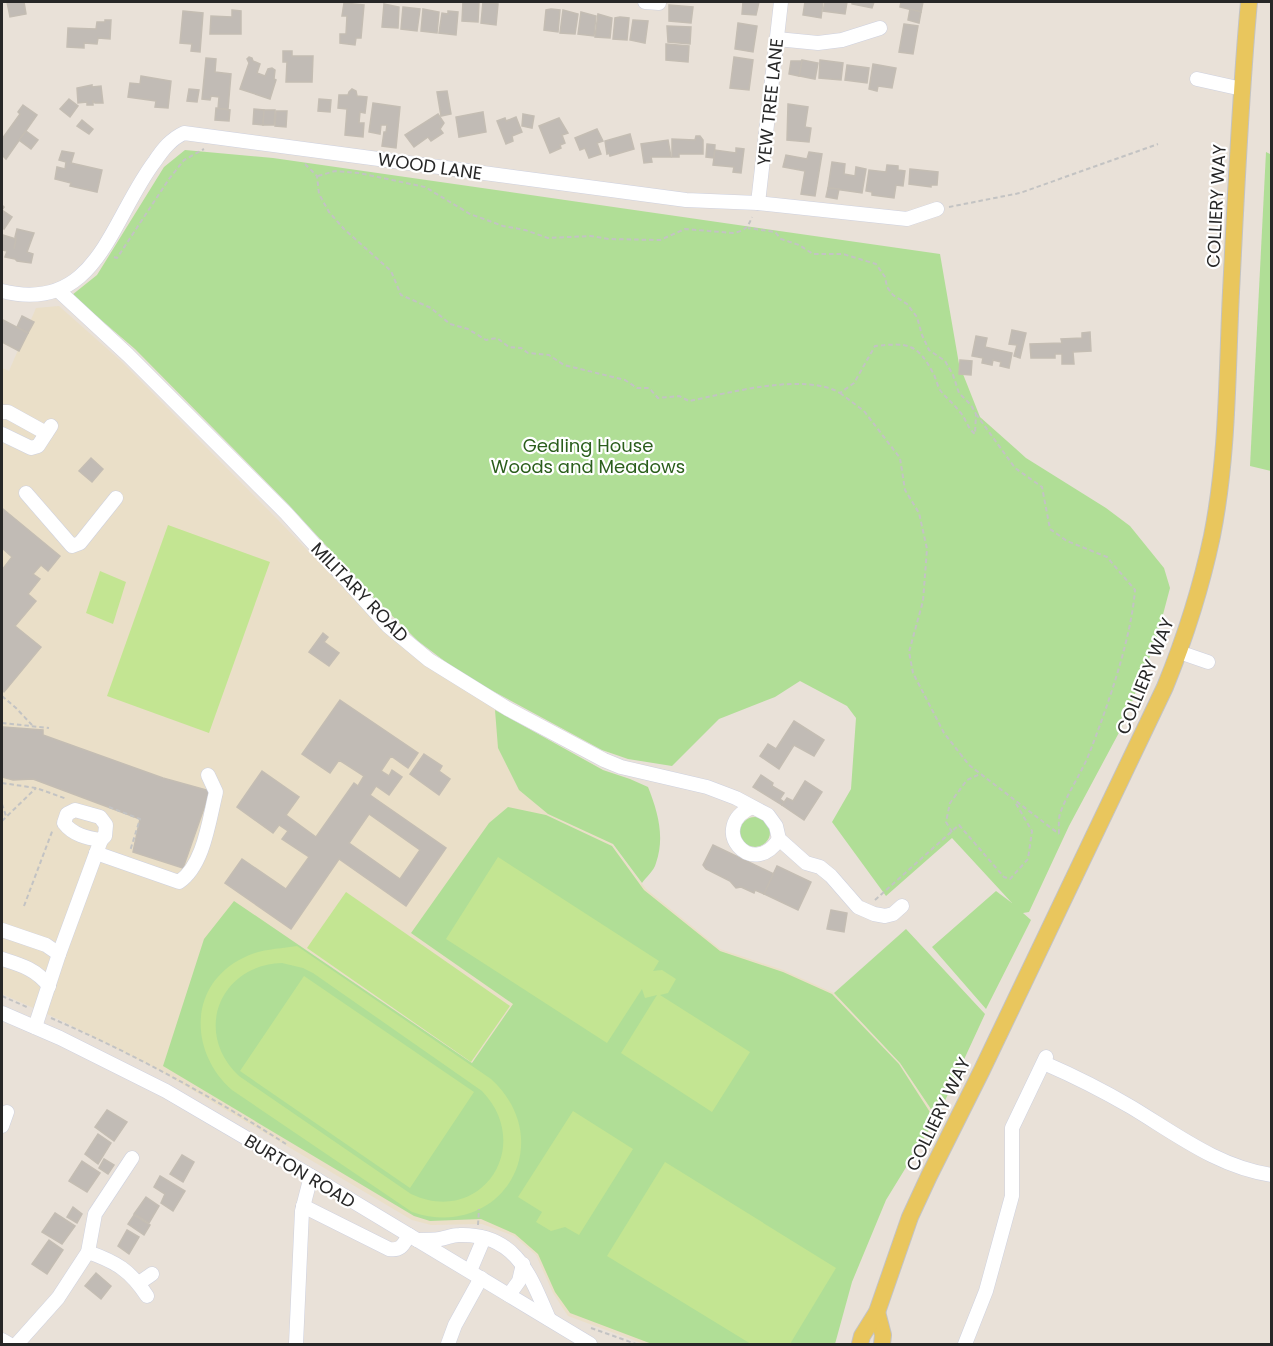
<svg xmlns="http://www.w3.org/2000/svg" width="1273" height="1346" font-family="Poppins,sans-serif">
<rect width="100%" height="100%" fill="#e9e1d8"/>
<polygon fill="#eadfc8" points="59,306 122,362 281,523 384,630 433,670 527,729 646,889 720,949 783,970 834,993 900,1063 937,1118 930,1132 857,1224 816,1344 644,1344 568,1316 553,1293 536,1255 514,1236 482,1224 431,1225 412,1220 155,1068 58,1019 2,994 2,368 9,371 36,308"/>
<g fill="#b0de96">
<polygon points="185,150 273,158 940,254 959,364 980,417 1026,458 1106,508 1130,526 1164,568 1170,588 1156,641 1122,727 1069,826 1029,912 1023,913 1031,920 986,1009 932,947 996,891 1012,903 952,838 886,896 832,822 851,789 856,718 847,706 800,681 775,697 719,719 672,766 628,759 602,750 463,675 418,641 377,601 289,505 135,349 72,295 97,275 164,167"/>
<polygon points="1266,152 1272,155 1271,471 1250,466"/>
<path d="M495,710L603,770L630,779L648,787C658,812 665,837 656,863C654,871 646,877 642,883L613,844L548,814L519,790L498,748Z"/>
<polygon points="508,807 546,815 612,846 644,890 720,951 783,972 832,994 899,1064 935,1120 886,1200 852,1282 835,1344 652,1344 570,1313 555,1292 538,1254 515,1234 481,1219 430,1221 414,1216 163,1066 204,939 234,901 472,1063 513,1004 411,933 489,823"/>
<circle cx="755" cy="832" r="15"/>
<polygon points="906,929 985,1014 937,1118 900,1063 834,993"/>
</g>
<g fill="#c3e592" fill-rule="evenodd">
<polygon points="168,525 270,562 209,733 107,696"/>
<polygon points="100,571 126,582 113,624 86,613"/>
<polygon points="498,857 659,961 653,971 662,970 676,979 668,993 660,995 750,1052 712,1112 621,1053 657,995 645,998 642,989 607,1043 446,939"/>
<polygon points="346,892 510,1006 471,1062 307,948"/>
<path d="M297,946L491,1079C560,1142 501,1242 412,1212L232,1090C189,1052 188,985 243,958C259,949 279,949 297,946ZM282,963L303,968L313,973L482,1091C535,1146 481,1227 411,1194L239,1076C193,1033 219,965 282,963Z"/>
<polygon points="304,976 474,1092 410,1188 240,1071"/>
<polygon points="573,1111 633,1149 579,1235 565,1227 551,1231 536,1222 542,1212 518,1197"/>
<polygon points="665,1162 836,1268 790,1344 751,1344 607,1256"/>
</g>
<g fill="#c1bbb5" stroke="#c4bdb3" stroke-width="1.5" fill-rule="evenodd">
<polygon points="7,2 24,2 26,14 10,17"/>
<polygon points="463,2 479,2 478,22 462,21"/>
<polygon points="483,2 498,4 496,25 481,23"/>
<polygon points="743,2 759,2 756,15 742,14"/>
<polygon points="805,2 823,2 821,18 803,15"/>
<polygon points="825,2 847,2 845,14 823,11"/>
<polygon points="852,2 874,2 872,8 852,4"/>
<polygon points="901,2 923,2 921,12 900,7"/>
<polygon points="344,3 364,5 361,38 356,38 355,45 340,43 340,34 346,34 347,16 342,16"/>
<polygon points="384,4 399,7 398,28 382,27"/>
<polygon points="669,5 693,7 691,23 669,21"/>
<polygon points="403,7 420,9 417,31 401,29"/>
<polygon points="423,9 439,12 437,33 421,31"/>
<polygon points="551,9 560,10 558,32 544,30 546,10"/>
<polygon points="910,9 921,12 919,23 908,20"/>
<polygon points="232,10 241,11 241,34 210,34 211,16 232,17"/>
<polygon points="563,10 578,14 575,34 560,33"/>
<polygon points="183,11 203,13 200,52 191,51 192,44 180,43"/>
<polygon points="448,11 458,12 456,35 439,33 442,13 448,14"/>
<polygon points="581,12 596,16 594,36 578,34"/>
<polygon points="598,14 612,18 610,38 595,37"/>
<polygon points="620,17 629,18 627,40 613,39 615,18"/>
<polygon points="105,20 111,20 110,39 98,38 97,44 84,43 84,48 67,47 68,28 96,29 97,22 105,22"/>
<polygon points="633,20 648,21 645,43 630,40"/>
<polygon points="738,23 757,26 753,52 735,49"/>
<polygon points="904,24 918,26 913,54 899,52"/>
<polygon points="667,26 691,27 690,44 668,42"/>
<polygon points="666,44 689,46 688,62 666,60"/>
<polygon points="283,51 292,51 292,56 313,56 312,82 286,82 287,62 283,62"/>
<polygon points="249,57 252,58 253,61 260,64 257,73 265,76 268,69 272,68 275,70 274,79 276,80 270,99 240,89 249,63 247,59"/>
<polygon points="734,57 753,60 749,90 730,88"/>
<polygon points="206,58 216,59 215,72 231,74 228,109 218,109 219,97 211,96 210,100 202,99"/>
<polygon points="802,60 818,63 815,79 799,76"/>
<polygon points="820,60 843,63 841,80 819,78"/>
<polygon points="791,61 802,61 799,76 789,74"/>
<polygon points="873,64 896,68 892,88 878,86 877,91 869,89"/>
<polygon points="847,65 869,68 867,83 845,80"/>
<polygon points="141,76 171,81 168,108 155,107 156,101 128,97 130,83 140,84"/>
<polygon points="92,85 92,87 101,86 103,103 95,103 93,101 93,105 87,105 87,102 78,103 77,88"/>
<polygon points="189,89 199,90 197,102 187,101"/>
<polygon points="352,89 356,91 357,96 367,97 365,113 360,112 359,123 364,123 363,137 345,135 347,109 338,108 339,95 348,95 349,92"/>
<polygon points="447,91 451,114 441,116 437,92"/>
<polygon points="69,99 78,106 70,117 60,109"/>
<polygon points="319,99 331,100 330,112 318,111"/>
<polygon points="373,103 400,107 396,148 382,146 384,132 386,132 387,125 381,125 380,134 369,132"/>
<polygon points="788,104 808,107 805,127 811,128 809,142 787,140"/>
<polygon points="23,105 37,115 6,159 2,155 2,139 20,114 18,112"/>
<polygon points="216,108 230,110 229,121 215,120"/>
<polygon points="254,109 264,110 263,125 253,124"/>
<polygon points="264,110 275,110 274,125 263,125"/>
<polygon points="276,111 287,111 286,127 275,126"/>
<polygon points="483,112 486,132 459,137 456,117"/>
<polygon points="438,114 444,123 440,129 443,133 431,141 428,137 414,147 405,135"/>
<polygon points="523,114 534,116 532,128 522,126"/>
<polygon points="516,117 522,132 512,136 513,141 506,144 497,121 505,118 506,121"/>
<polygon points="559,118 568,133 562,135 565,143 560,145 561,148 550,153 539,126"/>
<polygon points="82,120 93,129 89,134 77,126"/>
<polygon points="597,129 603,141 597,143 601,154 589,158 585,148 580,150 575,138"/>
<polygon points="26,131 38,140 31,149 19,140"/>
<polygon points="630,134 634,149 610,156 609,153 607,154 605,141"/>
<polygon points="696,136 700,136 703,140 703,154 679,154 679,157 672,157 672,139 695,140"/>
<polygon points="668,140 671,157 651,157 652,162 644,163 641,144"/>
<polygon points="707,144 715,145 714,158 706,157"/>
<polygon points="736,148 744,149 741,173 733,172 734,167 713,165 715,150 736,153"/>
<polygon points="62,151 74,153 71,163 102,170 97,192 70,186 71,183 55,179 57,167 65,169 66,162 59,160"/>
<polygon points="809,152 822,154 815,196 801,194 805,171 783,167 786,155 807,159"/>
<polygon points="832,162 845,164 844,174 855,176 856,167 866,169 862,193 828,188"/>
<polygon points="887,165 898,166 898,170 905,171 903,186 896,185 894,198 872,195 872,192 866,191 869,170 886,172"/>
<polygon points="910,169 938,172 937,185 931,185 931,187 909,184"/>
<polygon points="828,188 839,189 837,199 826,197"/>
<polygon points="2,205 4,207 2,210 12,217 4,229 2,227"/>
<polygon points="17,229 34,233 27,252 33,254 31,263 17,261 15,259 5,257 7,251 2,250 3,235 16,239 14,249 16,238 15,237"/>
<polygon points="22,316 34,322 28,333 17,327"/>
<polygon points="3,320 28,333 19,351 2,342 2,324"/>
<polygon points="1012,330 1026,333 1020,358 1014,356 1017,345 1009,344"/>
<polygon points="1090,332 1091,351 1073,352 1074,364 1062,364 1062,354 1055,354 1055,358 1031,358 1030,344 1062,343 1061,339 1082,338 1082,333"/>
<polygon points="976,336 987,338 985,347 1012,353 1009,368 1000,366 1001,362 993,360 992,365 982,363 983,358 972,356"/>
<polygon points="960,360 972,361 971,375 959,374"/>
<polygon points="91,458 103,469 92,482 79,471"/>
<polygon points="3,509 60,556 48,571 41,565 33,574 40,579 28,594 36,601 15,626 41,647 4,692 2,690 2,570 12,557 2,548"/>
<polygon points="323,633 328,637 324,642 339,653 329,666 309,652"/>
<path d="M340,700L418,753L408,768L391,756L381,771L389,776L392,770L402,777L389,795L376,786L370,795L446,848L406,906L339,859L291,929L225,883L242,859L286,889L309,857L282,839L288,831L279,825L273,833L237,807L262,771L299,797L286,815L316,837L354,783L358,786L364,776L339,760L330,773L302,754ZM369,814L420,850L400,879L349,843Z"/>
<polygon points="794,721 824,740 814,756 794,745 779,769 760,756 768,744 776,749"/>
<polygon points="3,727 43,730 43,735 163,778 210,791 183,868 133,852 140,819 33,779 13,780 2,777"/>
<polygon points="424,754 442,766 439,771 450,779 439,795 410,774"/>
<polygon points="761,775 773,783 772,786 784,793 780,799 784,802 782,805 753,787"/>
<polygon points="805,781 822,792 804,820 782,805 787,798 793,801"/>
<polygon points="713,845 774,874 764,894 755,890 754,893 741,887 736,888 730,881 706,869 703,865"/>
<polygon points="777,866 811,882 798,910 764,894"/>
<polygon points="831,910 847,913 844,932 827,929"/>
<polygon points="107,1110 127,1122 114,1141 95,1127"/>
<polygon points="98,1134 111,1143 98,1164 85,1154"/>
<polygon points="182,1155 194,1162 183,1182 170,1174"/>
<polygon points="104,1159 114,1165 108,1174 99,1168"/>
<polygon points="82,1161 100,1173 87,1192 69,1181"/>
<polygon points="160,1176 185,1191 173,1211 161,1203 165,1194 154,1187"/>
<polygon points="146,1197 159,1206 149,1223 134,1214"/>
<polygon points="73,1207 82,1214 77,1223 67,1217"/>
<polygon points="55,1213 75,1226 62,1244 42,1232"/>
<polygon points="134,1215 150,1225 144,1235 128,1224"/>
<polygon points="127,1230 139,1237 129,1254 118,1246"/>
<polygon points="49,1240 63,1250 47,1274 32,1264"/>
<polygon points="96,1273 111,1286 101,1299 85,1286"/>
</g>
<g fill="none" stroke-linecap="round" stroke-linejoin="round">
<defs>
<g id="minor">
<polyline points="645,2 659,3"/>
<polyline points="777,39 818,43 842,40 880,28"/>
<polyline points="1197,79 1242,89"/>
<polyline points="758,203 781,2"/>
<path d="M2,291C97,315 110,220 155,161C163,149 171,139 184,133L686,200L758,203L907,219L937,209"/>
<polyline points="59,291 128,355 286,513 388,626 429,660 508,709 604,760 621,767 707,787 736,798 768,815 776,826 779,839 806,863 820,867 831,876 858,907 874,914 885,916 893,914 902,906"/>
<polyline points="2,412 8,412 46,433"/>
<polyline points="2,434 31,448 38,446 51,426"/>
<polyline points="26,493 72,546 80,543 116,498"/>
<polyline points="1179,652 1208,662"/>
<path d="M752,807C707,827 752,881 779,839"/>
<path d="M75,810L100,817L106,825L105,836L101,840C87,838 73,835 64,823L67,814Z"/>
<path d="M96,853L179,882C204,865 209,820 216,792L208,775"/>
<polyline points="2,930 46,945 59,954"/>
<path d="M2,959C21,965 36,969 49,986"/>
<polyline points="2,1013 60,1038 166,1091 311,1176 590,1344"/>
<polyline points="35,1027 59,954 101,840"/>
<path d="M1044,1063C1074,1076 1102,1090 1131,1107C1176,1134 1218,1167 1272,1175"/>
<polyline points="2,1126 7,1112"/>
<path d="M303,1206L389,1249C401,1251 403,1245 409,1235"/>
<path d="M417,1240C425,1240 433,1240 440,1239C447,1238 452,1235 459,1235C516,1233 530,1275 549,1319"/>
<path d="M88,1252C116,1262 130,1270 147,1296"/>
<polyline points="470,1271 484,1238"/>
<polyline points="139,1283 152,1274"/>
<polyline points="509,1295 519,1281 523,1264"/>
<polyline points="2,1340 9,1344"/>
<polyline points="17,1344 58,1298 88,1252 95,1214 132,1158"/>
<polyline points="296,1344 302,1211 311,1176"/>
<polyline points="448,1344 455,1325 481,1278"/>
<polyline points="965,1344 986,1291 1012,1196 1012,1128 1046,1057"/>
</g>
<g id="major">
<polyline points="877,1312 883,1335 882,1344"/>
<path d="M860,1344L862,1336L877,1312L910,1217L929,1176L982,1070L1165,687C1185,638 1201,588 1212,536C1228,456 1227,372 1231,292C1236,195 1240,98 1249,2"/>
</g>
</defs>
<use href="#minor" stroke="#ced1df" stroke-width="15"/>
<use href="#major" stroke="#c3c3c3" stroke-width="18"/>
<g stroke="#c3c3c3" stroke-width="2" stroke-dasharray="4.5 3" stroke-linecap="butt">
<path d="M305,164L317,176L319,194L329,212L344,229L391,271L401,295L431,308L450,324L468,329L486,340L497,338L509,347L521,348L528,353L549,355L564,365L625,380L637,388H649L658,398L679,396L689,401C729,393 804,372 840,393L854,383L875,346C906,343 917,342 933,373C936,378 937,385 940,390C946,398 953,403 959,411C966,418 967,428 975,434L976,414L971,405L959,393L953,375L945,361L929,350L922,335L917,317L907,304L893,295L887,287L885,277L876,264L843,254H813L799,245L781,239L775,232L748,228"/>
<path d="M318,176L335,171L359,173L425,187L470,214L503,226L525,230L548,238L591,236L609,239L660,240L685,229L733,233C745,231 748,227 752,217"/>
<polyline points="949,207 1020,193 1158,144"/>
<polyline points="114,257 117,258 169,179 184,160 204,149"/>
<polyline points="840,393 864,411 900,458 905,490 919,513 927,549 923,601 909,652 913,673 944,733 969,765 1059,834"/>
<path d="M976,414L1015,468L1042,487L1050,529L1067,541L1107,557L1135,590C1131,639 1109,702 1091,749C1083,771 1069,790 1061,811C1058,817 1059,826 1059,834"/>
<polyline points="2,696 16,708 32,725"/>
<polyline points="2,723 49,728"/>
<polyline points="2,783 36,788 67,799"/>
<polyline points="2,804 6,816"/>
<polyline points="109,807 140,819 130,851"/>
<polyline points="2,821 36,788"/>
<polyline points="952,832 946,822 950,803 967,780 980,774"/>
<polyline points="875,900 959,825 1004,877 1010,879 1028,859 1032,831 1015,802"/>
<polyline points="24,906 53,829"/>
<polyline points="2,996 29,1008"/>
<path d="M51,1018C132,1053 211,1096 286,1144"/>
<polyline points="478,1225 479,1209"/>
<polyline points="591,1328 636,1344"/>
</g>
<use href="#minor" stroke="#fff" stroke-width="14"/>
<use href="#major" stroke="#e9c65d" stroke-width="16"/>
</g>
<g text-anchor="middle" dominant-baseline="central" stroke-width="4.5" stroke-linejoin="round" paint-order="stroke">
<g font-size="18" fill="#272727" stroke="#fff">
<text transform="translate(770 102) rotate(-84)">YEW TREE LANE</text>
<text transform="translate(430 166) rotate(8)">WOOD LANE</text>
<text transform="translate(1216 206) rotate(-87)">COLLIERY WAY</text>
<text transform="translate(360 592) rotate(46)">MILITARY ROAD</text>
<text transform="translate(1145 676) rotate(-68)">COLLIERY WAY</text>
<text transform="translate(938 1114) rotate(-64)">COLLIERY WAY</text>
<text transform="translate(300 1171) rotate(31)">BURTON ROAD</text>
</g>
<g font-size="18" fill="#2b5e1c" stroke="#fff">
<text x="588" y="445">Gedling House<tspan x="588" dy="21">Woods and Meadows</tspan></text>
</g>
</g>
<rect width="1273" height="1346" fill="none" stroke="#272727" stroke-width="6"/>
</svg>
